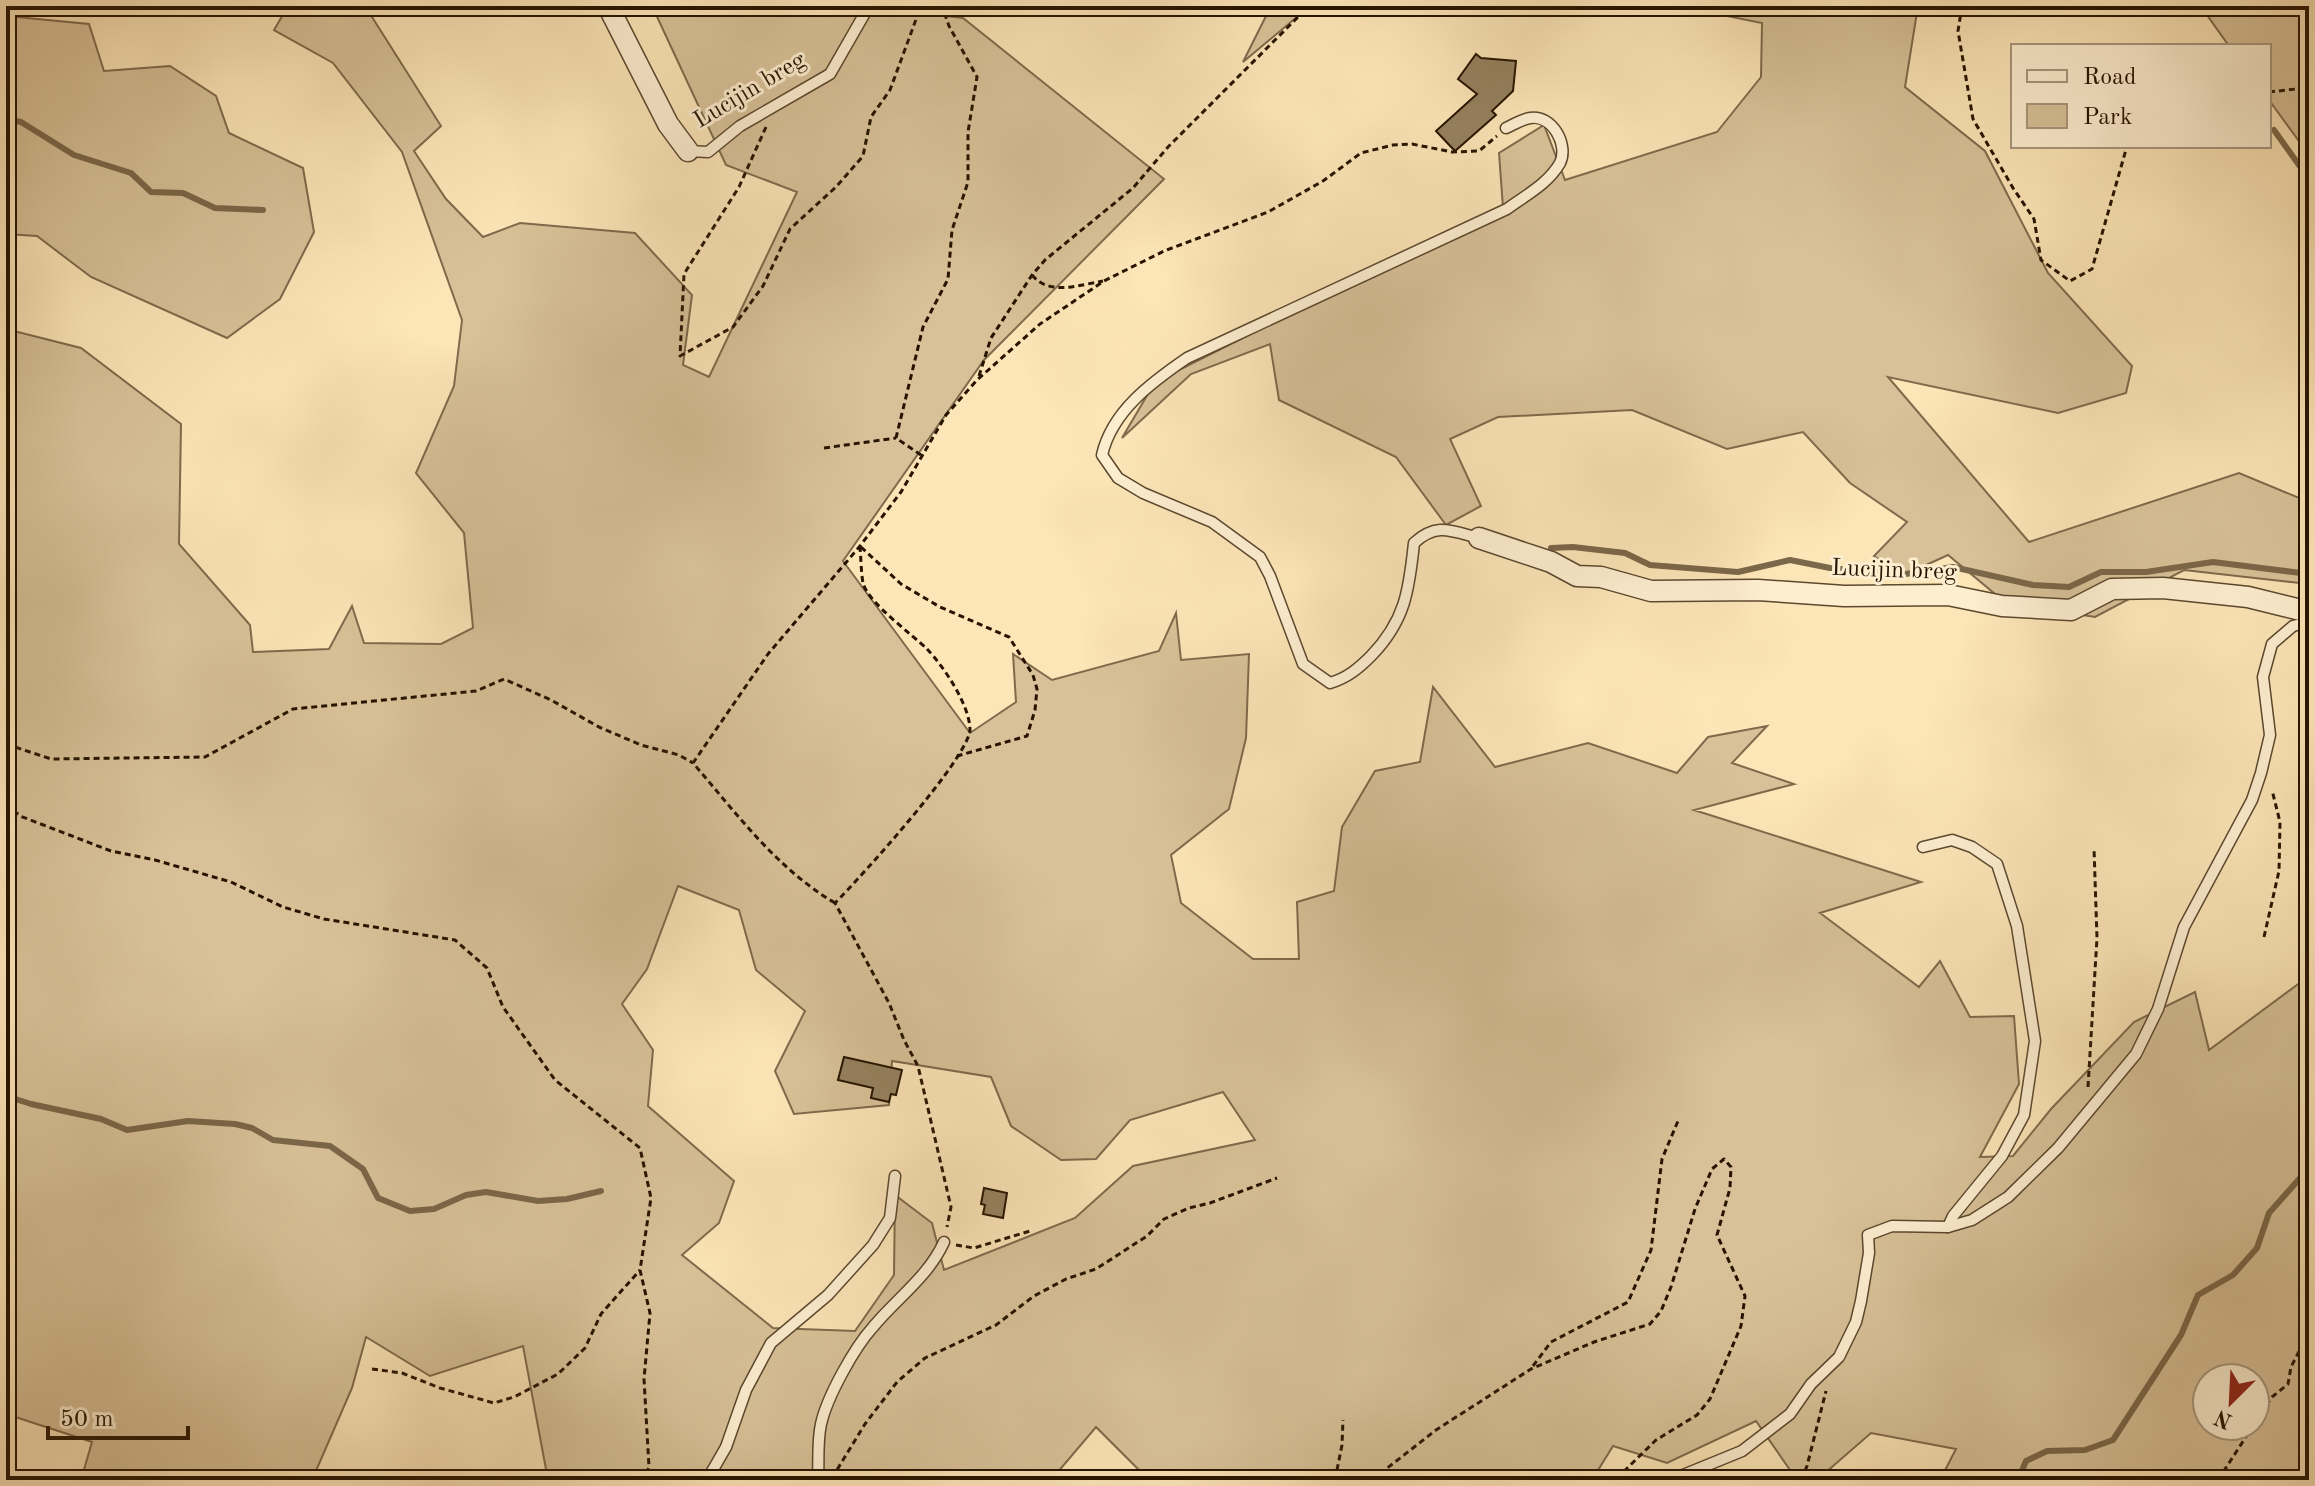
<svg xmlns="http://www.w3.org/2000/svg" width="2315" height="1486" font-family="'Old Standard TT',serif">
<rect width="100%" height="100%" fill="#fce5b7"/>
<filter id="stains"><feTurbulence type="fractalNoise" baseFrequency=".0025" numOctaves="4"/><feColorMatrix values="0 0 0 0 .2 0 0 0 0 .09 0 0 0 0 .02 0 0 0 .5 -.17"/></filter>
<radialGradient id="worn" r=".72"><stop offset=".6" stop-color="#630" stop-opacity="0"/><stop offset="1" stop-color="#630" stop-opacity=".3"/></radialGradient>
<g fill="#d8c198" stroke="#7f6a4c" stroke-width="2" fill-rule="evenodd">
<path d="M288,6H378L372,17L441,126L414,151L446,199L483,237L520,223L635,233L692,295L683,365L709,377L797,192L726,165L652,6H860L963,18L1164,179L984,360L843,561L970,733L1016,702L1013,654L1052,680L1159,651L1176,613L1181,660L1249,654L1246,738L1229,809L1171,855L1181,903L1253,959H1299L1297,902L1334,891L1342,827L1375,771L1420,762L1433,687L1495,767L1588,743L1677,773L1708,737L1767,726L1732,763L1794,784L1694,810L1921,882L1820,913L1919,987L1940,961L1970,1017L2014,1016L2019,1084L1980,1157L2013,1156L2051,1109L2134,1022L2195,992L2209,1050L2301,982L2300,844L2309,827V1480H1940L1956,1449L1871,1433L1817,1480H1797L1756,1421L1667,1463L1613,1446L1592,1480H1149L1096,1427L1051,1480H548L523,1346L430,1376L366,1337L352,1388L312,1480H81L92,1442L6,1414V329L81,348L181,424L179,544L250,625L253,652L329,649L352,606L364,643L441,644L473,628L464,533L416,473L454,386L462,320L402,152L333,63L274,30ZM678,886L739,910L756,970L805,1011L775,1071L794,1114L889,1105L892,1061L991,1077L1011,1126L1061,1160L1096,1159L1130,1120L1223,1092L1255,1140L1133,1166L1075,1218L944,1270L932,1223L895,1195L894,1275L855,1331L773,1328L682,1255L719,1223L734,1181L648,1106L653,1050L622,1004L647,969ZM2207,1378H2255V1426H2207Z"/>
<polygon points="1271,6 1310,6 1243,62"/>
<polygon points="1713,6 1918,6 1905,87 1985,151 2048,273 2132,366 2126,393 2058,413 1888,377 2029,542 2239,473 2309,502 2309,584 2184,570 2095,617 2006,603 1948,555 1902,576 1874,556 1907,522 1850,483 1803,432 1727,449 1632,410 1498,417 1450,439 1481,506 1446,525 1396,457 1279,400 1270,344 1191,374 1122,438 1155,382 1503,208 1499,153 1544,125 1565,180 1717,132 1761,77 1762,23 1712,13"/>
<polygon points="2205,6 2309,6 2309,155 2269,100 2269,46 2229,46 2207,15"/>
<polygon points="6,16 89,24 104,71 170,66 216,96 229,133 303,168 314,232 280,299 227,338 91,277 37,236 6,234 6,66 9,62"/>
</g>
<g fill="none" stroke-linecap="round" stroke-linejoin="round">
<g stroke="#7b6749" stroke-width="6">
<polyline points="6,119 21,122 74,155 131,173 151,192 183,193 215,208 263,210"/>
<polyline points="2274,130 2309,179"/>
<polyline points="1551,548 1573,547 1625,553 1650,565 1738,572 1790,560 1830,568 1899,575 1953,567 2033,585 2069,587 2101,572 2146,572 2213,562 2309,574"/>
<polyline points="6,1096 31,1104 101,1119 127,1130 188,1121 235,1124 252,1128 273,1140 330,1146 363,1169 378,1198 410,1211 434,1209 466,1195 486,1192 538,1201 567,1199 601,1191"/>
<polyline points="2018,1480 2026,1461 2047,1451 2085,1450 2113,1440 2181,1335 2198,1295 2233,1275 2257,1248 2269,1213 2309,1168"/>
</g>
</g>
<g fill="#95815f" stroke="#261400" stroke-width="2">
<polygon points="1476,54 1481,58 1516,61 1513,91 1492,111 1496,115 1455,151 1436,131 1477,94 1458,79"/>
<polygon points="844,1057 902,1070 896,1095 891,1094 889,1102 871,1098 873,1088 838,1080"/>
<polygon points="984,1188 1007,1193 1003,1218 983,1214 985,1205 981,1204"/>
</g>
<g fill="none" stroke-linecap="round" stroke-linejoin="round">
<defs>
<g id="lane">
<polyline points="688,151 708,152 740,126 830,74 869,6"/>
<path d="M1479,538C1451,531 1437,522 1414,543C1409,591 1405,621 1371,656C1358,669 1347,678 1330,683L1303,664L1270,576L1260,557L1212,522L1143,493L1118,478L1102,455C1112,411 1152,382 1187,358L1507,209C1526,195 1548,184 1560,163C1569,145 1552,114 1530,118C1522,119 1513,125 1506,128"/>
<polyline points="1923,847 1952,840 1972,847 1997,864 2017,926 2035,1041 2024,1115 2002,1156 1953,1216 1948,1227"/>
<polyline points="707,1480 726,1447 746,1390 771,1343 828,1295 873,1245 890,1218 895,1176"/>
<path d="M818,1480C819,1462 817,1442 821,1424C827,1397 854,1348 873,1327C897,1298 928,1277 944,1242"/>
<polyline points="1671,1480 1742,1451 1790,1414 1811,1384 1839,1357 1856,1322 1861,1301 1869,1253 1868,1235 1892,1226 1948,1227 1972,1220 2008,1197 2058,1148 2136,1054 2158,1009 2184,927 2252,800 2261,773 2270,735 2263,677 2272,644 2293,626 2309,622"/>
</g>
<g id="street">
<polyline points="608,6 668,124 688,151"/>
<polyline points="1479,538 1551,562 1577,576 1601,577 1651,591 1758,590 1844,596 1948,595 2002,606 2071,610 2112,589 2163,588 2248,597 2309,612"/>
</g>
</defs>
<use href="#lane" stroke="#5c482e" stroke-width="13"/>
<use href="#street" stroke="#5c482e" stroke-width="23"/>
<g stroke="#261400" stroke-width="3" stroke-dasharray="6 4" stroke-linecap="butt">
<polyline points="1962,6 1958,31 1973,119 2013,188 2034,219 2041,260 2070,281 2092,269 2127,146"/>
<polyline points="2269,92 2296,89 2309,93"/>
<polyline points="766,127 739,187 684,274 680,356 733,327 763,286 790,229 836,187 863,156 871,117 890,90 921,6"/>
<path d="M1032,275C1049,296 1079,285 1103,281"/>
<polyline points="979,376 991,338 1032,275 1045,260 1133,188 1168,147 1302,13 1305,6"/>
<polyline points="824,448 896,438"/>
<polyline points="921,455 896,438 923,327 948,279 952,230 968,182 968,132 977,77 949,26 942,6"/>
<path d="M860,546C861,558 861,572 863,583C868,603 912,634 927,649C944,667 969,704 970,729C970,757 859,879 835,903L889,1003L904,1040L918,1066L951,1207L947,1227"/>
<polyline points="861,547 901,584 940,607 1009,637 1033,675 1037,689 1035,710 1027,736 957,756"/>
<polyline points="6,744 51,759 205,757 293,709 476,691 504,679 551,700 599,727 641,745 679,755 693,763"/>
<polyline points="6,804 20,816 111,851 155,860 231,882 283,907 324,919 455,940 487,968 503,1007 555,1080 640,1148 651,1198 640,1270 650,1313 644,1379 649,1467 644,1480"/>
<path d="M835,903C776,868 737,814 693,763L768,654L860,546L901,492L946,415L977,380L1040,324L1104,281L1164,251L1268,212L1323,181L1361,153L1393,145L1412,144L1452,152L1479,151L1497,136"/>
<polyline points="2264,937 2279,871 2280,822 2272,790"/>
<polyline points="2088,1087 2097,938 2094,848"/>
<polyline points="956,1245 974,1248 1030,1231"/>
<polyline points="1533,1366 1551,1342 1628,1302 1651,1250 1662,1159 1678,1121"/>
<polyline points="372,1369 402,1373 440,1388 494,1403 514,1397 558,1374 585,1348 601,1314 640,1270"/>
<polyline points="2255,1422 2272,1397 2288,1384 2291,1367 2309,1332"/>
<polyline points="832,1478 865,1424 897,1382 925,1358 996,1325 1034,1296 1066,1279 1096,1269 1147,1236 1164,1219 1189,1208 1210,1203 1277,1178"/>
<polyline points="1335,1480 1342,1445 1343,1420"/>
<polyline points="1372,1480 1436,1430 1531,1369 1594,1342 1650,1324 1661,1311 1671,1287 1695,1209 1712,1169 1724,1159 1731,1167 1730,1188 1717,1235 1745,1296 1741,1326 1710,1399 1697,1415 1656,1440 1615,1480"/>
<polyline points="1801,1480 1807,1466 1826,1391"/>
<polyline points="2218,1480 2253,1426"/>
</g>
<use href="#lane" stroke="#fdeed0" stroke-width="10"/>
<use href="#street" stroke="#fdeed0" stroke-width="20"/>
</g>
<g text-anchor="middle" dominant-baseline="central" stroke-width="6" stroke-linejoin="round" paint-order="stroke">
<g font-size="24" fill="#261400" stroke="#fdeed0">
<text transform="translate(750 91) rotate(-31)">Lucijin breg</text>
<text transform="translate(1894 571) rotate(2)">Lucijin breg</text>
</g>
</g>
<rect width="2315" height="1486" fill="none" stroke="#fce5b7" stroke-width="32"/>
<rect x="8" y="8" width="2299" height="1470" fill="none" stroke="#261400" stroke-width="4"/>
<rect x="16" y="16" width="2283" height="1454" fill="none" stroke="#261400" stroke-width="2"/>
<rect x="2011" y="44" width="260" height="104" fill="#fdeed0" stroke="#a7977d" stroke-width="2"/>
<rect x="2027" y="70" width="40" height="12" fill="#fdeed0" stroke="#a7977d" stroke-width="2"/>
<text x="2083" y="84" font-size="24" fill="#261400">Road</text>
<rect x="2027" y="104" width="40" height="24" fill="#d8c198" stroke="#a7977d" stroke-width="2"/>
<text x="2083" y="124" font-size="24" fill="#261400">Park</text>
<g transform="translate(2231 1402) rotate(204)"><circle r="38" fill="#fdeed0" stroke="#a7977d" stroke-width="2"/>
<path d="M0-6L14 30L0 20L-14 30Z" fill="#8f2418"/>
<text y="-12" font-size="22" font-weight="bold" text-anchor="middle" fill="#261400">N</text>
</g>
<path d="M48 1426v12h140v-12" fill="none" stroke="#261400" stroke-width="4"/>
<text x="60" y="1426" font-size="24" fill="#261400" stroke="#fdeed0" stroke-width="6" paint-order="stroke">50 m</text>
<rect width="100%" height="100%" filter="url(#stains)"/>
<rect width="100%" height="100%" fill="url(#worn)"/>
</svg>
